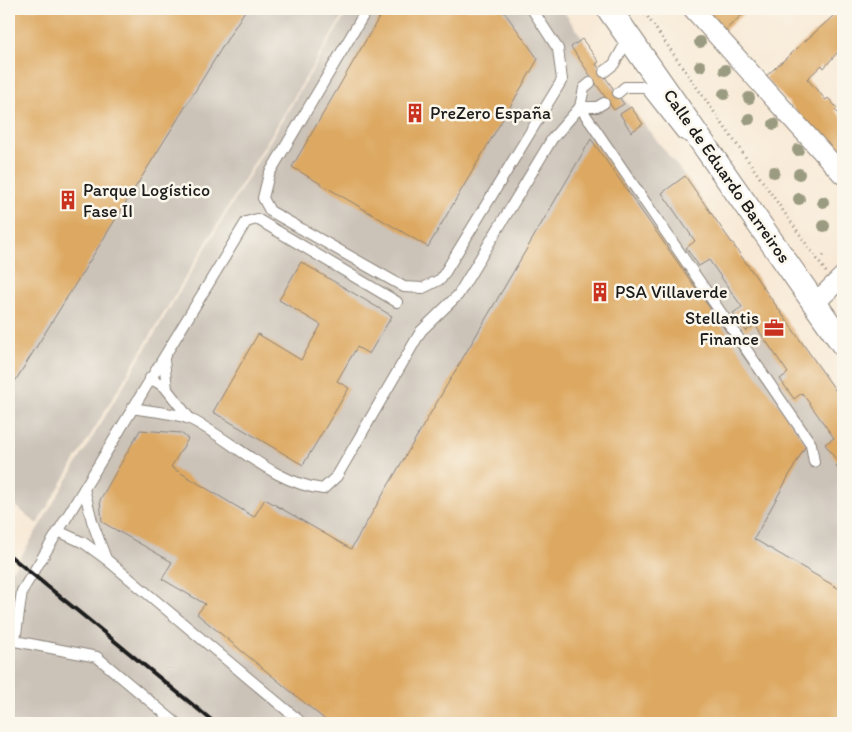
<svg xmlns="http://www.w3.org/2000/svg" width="852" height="732" font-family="Itim,sans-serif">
<rect width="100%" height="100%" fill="#fbf7ec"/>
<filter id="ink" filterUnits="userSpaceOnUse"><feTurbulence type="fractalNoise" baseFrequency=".02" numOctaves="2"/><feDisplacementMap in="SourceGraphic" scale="10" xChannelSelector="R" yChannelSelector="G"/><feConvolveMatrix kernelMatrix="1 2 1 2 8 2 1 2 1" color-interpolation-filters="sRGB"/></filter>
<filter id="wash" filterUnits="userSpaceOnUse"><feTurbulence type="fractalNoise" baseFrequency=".0096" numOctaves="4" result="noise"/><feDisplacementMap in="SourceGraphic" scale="20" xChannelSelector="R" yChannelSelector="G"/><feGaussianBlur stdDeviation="1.12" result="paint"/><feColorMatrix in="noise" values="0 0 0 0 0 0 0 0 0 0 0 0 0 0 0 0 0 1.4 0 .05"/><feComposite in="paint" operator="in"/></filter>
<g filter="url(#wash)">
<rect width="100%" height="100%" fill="#f8e9d6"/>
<g fill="#cbc2b8">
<polygon points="9,9 347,9 37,524 9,500"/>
<polygon points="349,9 562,9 599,62 597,65 685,176 843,401 843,723 9,723 9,567 13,570"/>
</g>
<g id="blocks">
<g fill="#dda962">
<polygon points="9,9 246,9 9,391"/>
<polygon points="384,9 502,9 538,59 428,247 292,167"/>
<polygon points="705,9 738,9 743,14 724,31"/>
<polygon points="841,9 843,9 843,46 824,68 822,65 807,79 826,100 828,98 837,108 835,110 843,119 843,163 765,77"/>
<polygon points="582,39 599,62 596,64 624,104 614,110 571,47"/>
<polygon points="631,107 643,124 631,132 620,114"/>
<polygon points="591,139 806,445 754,539 843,591 843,723 329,723 197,614 205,604 162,579 172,562 102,522 100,500 140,430 181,433 188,439 171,467 254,517 265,499 351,549"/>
<polygon points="685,176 843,401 843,476 836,466 839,464 825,444 834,438 802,393 794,399 780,379 788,373 755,325 746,331 733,313 742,307 709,260 699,266 686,248 695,241 662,193"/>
<polygon points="301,262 392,316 369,354 357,347 337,381 349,388 303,465 213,412 258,334 301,360 321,325 279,300"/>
</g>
</g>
</g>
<g filter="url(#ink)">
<use href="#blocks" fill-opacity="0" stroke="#8a8279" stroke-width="1"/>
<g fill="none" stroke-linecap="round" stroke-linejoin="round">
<defs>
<g id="service">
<polyline points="367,9 269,174 263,198 270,211 404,287 423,288 441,279 562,80 558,49 532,9"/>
<polyline points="604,72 614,64 629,37"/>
<polyline points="590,83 584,88 580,107 597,107 604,103"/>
<polyline points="618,93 625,87 645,87 682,134 693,139"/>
<polyline points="164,360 167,389"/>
<polyline points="150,378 165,387 190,419"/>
<path d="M132,408C148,411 178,413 192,420C235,442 273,483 323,489L337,476L421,331L458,295L552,139L580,107L811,444L814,462"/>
<polyline points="84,489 92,521 106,559"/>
<polyline points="58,531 84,543 106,559 302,723"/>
<polyline points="9,634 15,641 97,657 176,723"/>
<polyline points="15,641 22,591 246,222 257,219 397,302"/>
</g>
<g id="minor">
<polyline points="693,9 843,175"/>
<polyline points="815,303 843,276"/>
</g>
<polyline id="tertiary" points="609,9 843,344"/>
</defs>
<use href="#service" stroke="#8a8279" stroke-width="12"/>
<use href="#minor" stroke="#8a8279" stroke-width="21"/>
<use href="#tertiary" stroke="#8a8279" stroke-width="26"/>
<g stroke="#8a8279" stroke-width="3" stroke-dasharray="1 4" stroke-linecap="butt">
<polyline points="642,9 826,272"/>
<polyline points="823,256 824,255"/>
</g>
<use href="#service" stroke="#fff" stroke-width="10"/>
<use href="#minor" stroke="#fff" stroke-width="19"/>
<use href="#tertiary" stroke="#fff" stroke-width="24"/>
<polyline stroke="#1c1c1c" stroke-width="4" points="9,555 215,723"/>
</g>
<g fill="#9b9b81">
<circle cx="700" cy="42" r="6"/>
<circle cx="700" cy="66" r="6"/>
<circle cx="725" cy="70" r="6"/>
<circle cx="724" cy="94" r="6"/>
<circle cx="749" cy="98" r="6"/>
<circle cx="749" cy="119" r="6"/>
<circle cx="774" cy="124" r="6"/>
<circle cx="798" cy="150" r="6"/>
<circle cx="774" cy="172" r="6"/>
<circle cx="799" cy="174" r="6"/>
<circle cx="799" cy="199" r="6"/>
<circle cx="823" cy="202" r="6"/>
<circle cx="824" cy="226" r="6"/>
</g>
</g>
<defs>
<symbol id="building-bare" viewBox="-9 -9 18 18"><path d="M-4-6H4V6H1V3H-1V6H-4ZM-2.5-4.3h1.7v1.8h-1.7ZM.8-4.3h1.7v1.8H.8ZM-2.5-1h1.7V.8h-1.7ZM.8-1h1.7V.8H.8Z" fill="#c8321e" stroke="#fbf7ec" stroke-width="2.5" paint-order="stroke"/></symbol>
<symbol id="office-bare" viewBox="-9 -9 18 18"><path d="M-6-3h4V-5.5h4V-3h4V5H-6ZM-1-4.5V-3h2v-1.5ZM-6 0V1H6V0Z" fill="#c8321e" stroke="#fbf7ec" stroke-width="2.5" paint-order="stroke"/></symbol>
</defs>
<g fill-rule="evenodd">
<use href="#building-bare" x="401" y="99" width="28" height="28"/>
<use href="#building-bare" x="54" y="186" width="28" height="28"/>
<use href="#building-bare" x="586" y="278" width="28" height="28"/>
<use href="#office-bare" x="760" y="314" width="28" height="28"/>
</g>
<g text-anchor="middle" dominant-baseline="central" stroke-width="5" stroke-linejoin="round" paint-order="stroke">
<g font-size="18" fill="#1c1c1c" stroke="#fbf7ec" text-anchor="start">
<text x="430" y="113">PreZero España</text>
<text x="83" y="190">Parque Logístico<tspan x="83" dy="21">Fase II</tspan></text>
<text x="615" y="292">PSA Villaverde</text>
<text x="759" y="318" text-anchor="end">Stellantis<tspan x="759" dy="21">Finance</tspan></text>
</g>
<g font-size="18" fill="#1c1c1c" stroke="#fbf7ec">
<text transform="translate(727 176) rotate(55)">Calle de Eduardo Barreiros</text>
</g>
</g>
<rect width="852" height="732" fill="none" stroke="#fbf7ec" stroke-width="30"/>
</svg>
